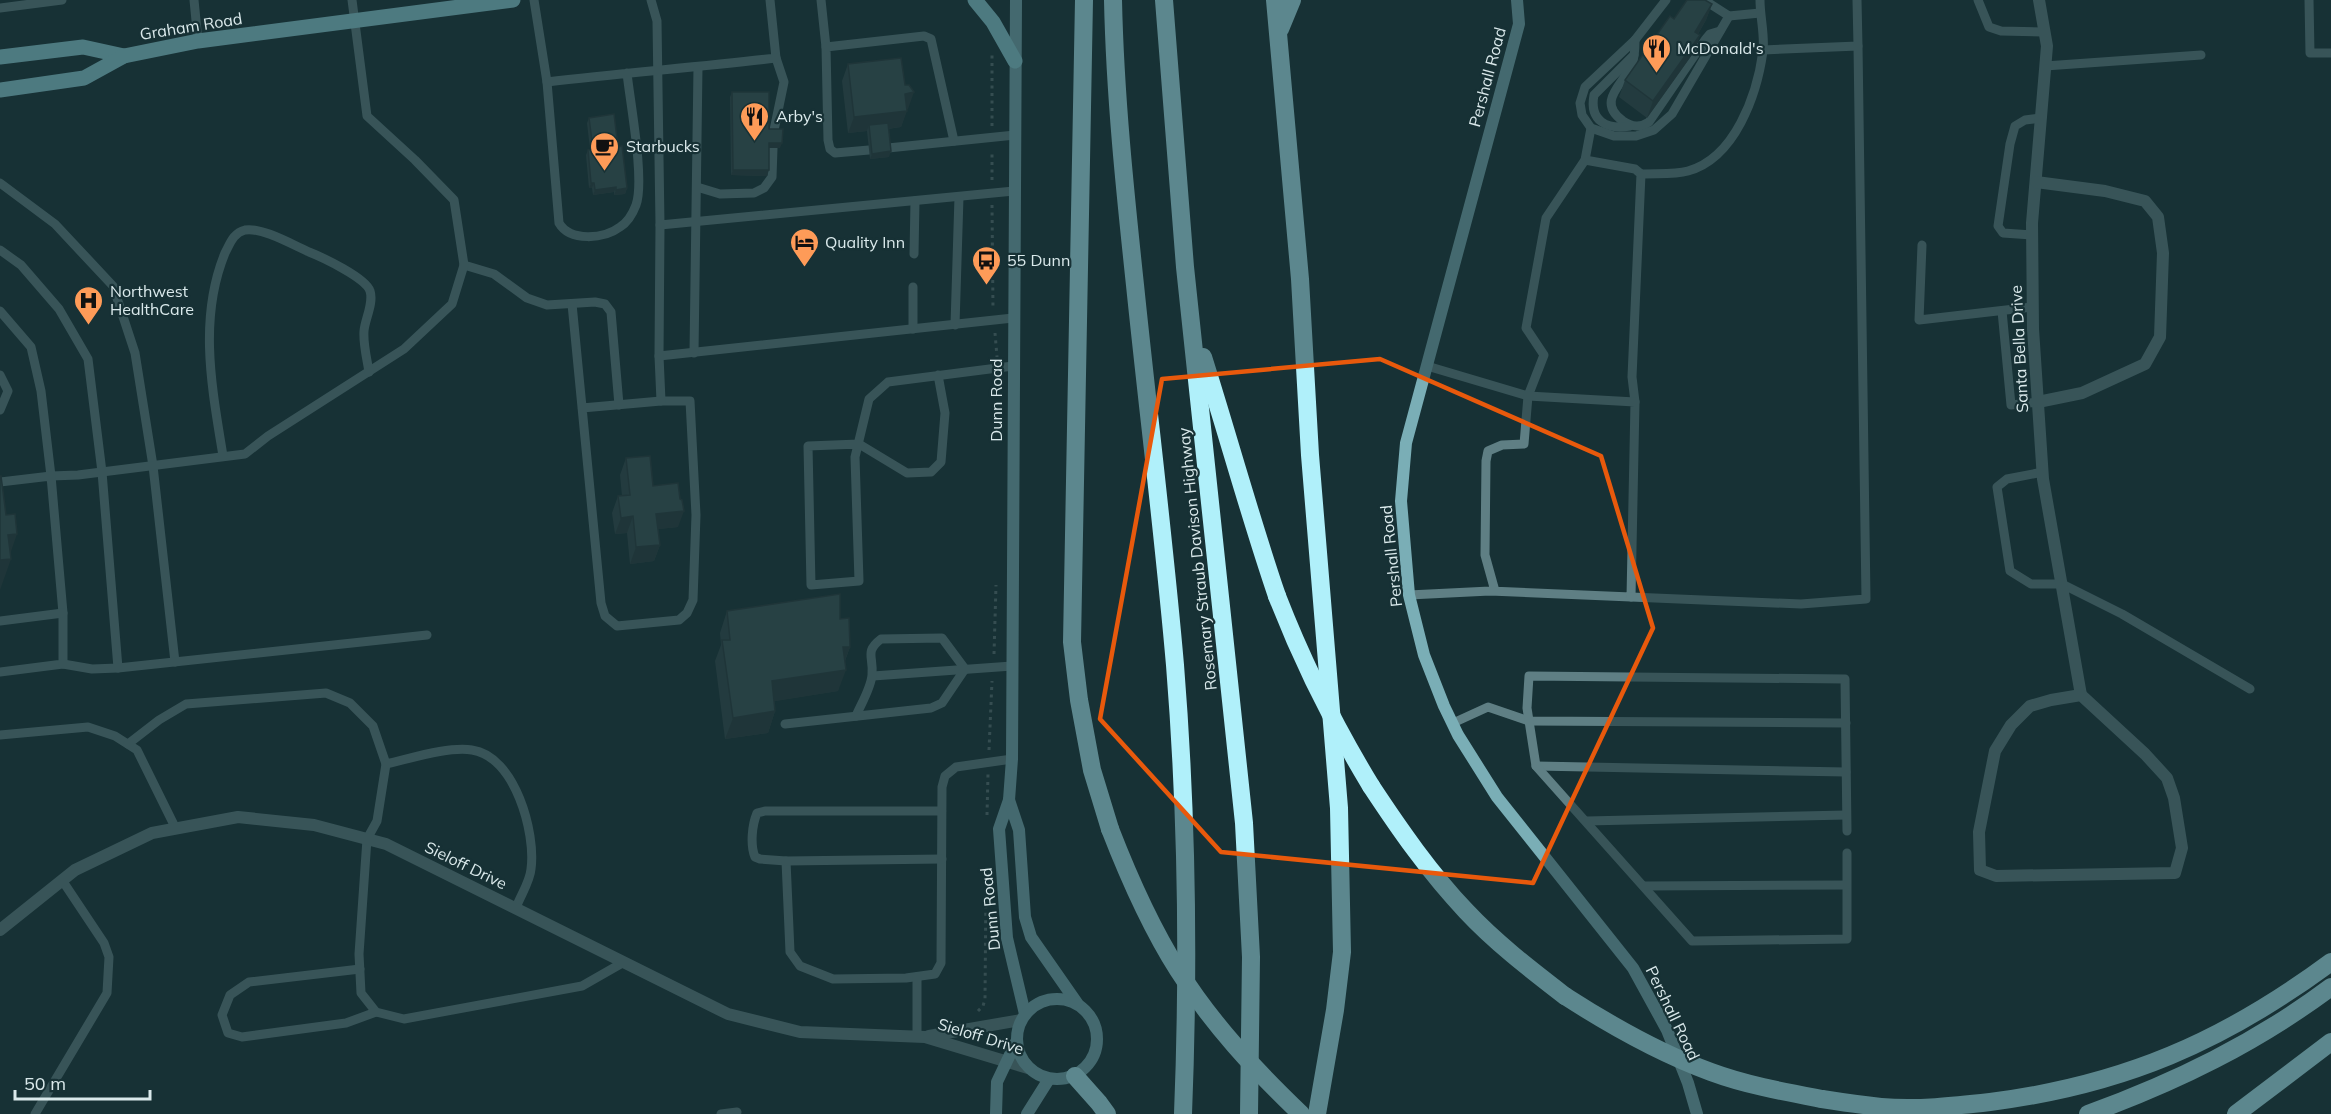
<svg xmlns="http://www.w3.org/2000/svg" width="2331" height="1114" font-family="Mulish,sans-serif">
<rect width="100%" height="100%" fill="#173135"/>
<g fill="none" stroke-linecap="round" stroke-linejoin="round">
<g stroke="#597073" stroke-width="3" stroke-dasharray="3 4.5" stroke-linecap="butt">
<polyline points="992,126 992,55"/>
<polyline points="992,180 992,151"/>
<polyline points="992,205 993,309"/>
<polyline points="995,333 997,357"/>
<polyline points="994,654 996,585"/>
<polyline points="989,750 992,681"/>
<polyline points="987,815 988,774"/>
<polyline points="978,1011 983,1006 985,999 986,882"/>
</g>
<g stroke="#5f7f84" stroke-width="9">
<polyline points="194,0 198,41"/>
<polyline points="352,0 367,116 415,160 454,200 464,265 494,274 527,298 547,305 595,302 605,304 611,312 619,405"/>
<polyline points="534,0 547,82"/>
<polyline points="651,0 657,21 660,225 1014,191"/>
<polyline points="821,0 826,47"/>
<polyline points="1666,0 1635,40 1585,87 1580,103 1582,115 1591,128 1614,136 1636,136 1654,130 1672,114 1729,16"/>
<polyline points="1704,0 1729,16 1760,13"/>
<polyline points="1978,0 1989,27 2001,31 2044,32"/>
<polyline points="2309,0 2310,53 2331,53"/>
<polyline points="0,8 62,0"/>
<path d="M1635,40C1635,48 1635,57 1632,64C1624,84 1595,101 1623,121C1632,127 1640,128 1649,122L1705,40L1710,34L1720,31"/>
<polyline points="1763,50 1858,46 1857,0"/>
<polyline points="2045,66 2201,55"/>
<path d="M627,73C630,102 645,180 636,205C633,213 628,222 620,227C604,239 570,242 559,223L547,82C623,73 700,67 776,58L770,0"/>
<path d="M1630,126C1607,130 1589,121 1594,95L1634,55"/>
<polyline points="773,135 784,82 776,58"/>
<polyline points="888,148 1015,135"/>
<polyline points="869,150 835,153 830,149 828,140 826,47 924,36 931,39 954,141"/>
<polyline points="1585,160 1635,169 1641,174 1632,377 1635,402"/>
<path d="M1641,174C1656,173 1674,175 1688,171C1735,158 1757,95 1763,51C1765,35 1760,17 1760,0"/>
<polyline points="0,183 55,224 113,286 135,353 153,466 175,662"/>
<polyline points="697,187 720,194 754,193 764,188 772,177 773,148"/>
<polyline points="660,225 659,356 1013,318"/>
<polyline points="2032,235 2003,233 1998,226 2010,144 2015,126 2025,120 2041,118"/>
<polyline points="1922,245 1919,320 2032,307"/>
<polyline points="0,250 21,265 59,309 88,359 102,472 118,668"/>
<polyline points="914,254 915,201"/>
<polyline points="572,304 601,603 605,616 617,626 679,620 687,613 693,600 696,515 690,401 661,401 582,408"/>
<polyline points="0,311 31,347 41,391 51,476 78,475 245,454 268,436 404,349 452,304 464,265"/>
<polyline points="2002,311 2011,405 2038,402"/>
<polyline points="955,325 959,197"/>
<polyline points="913,329 913,287"/>
<polyline points="694,353 698,67"/>
<polyline points="659,356 661,401"/>
<polyline points="1427,366 1528,396 1544,355 1526,328 1546,218 1585,160 1591,128"/>
<polyline points="0,375 8,391 0,410"/>
<polyline points="938,375 945,413 941,462 931,472 907,473 859,444 808,446 811,585 859,581 855,457 869,399 888,382 1013,366"/>
<path d="M223,456C212,388 198,319 225,253C230,244 233,233 245,230C262,227 293,245 309,252C322,257 366,278 370,291C374,303 365,319 364,331C363,344 367,359 369,372"/>
<polyline points="2043,472 2007,479 1997,487 2010,571 2031,584 2062,584 2122,614 2250,689"/>
<polyline points="0,482 51,476 63,613 63,664 0,672"/>
<polyline points="1409,595 1490,591 1631,597 1635,402 1528,396 1524,444 1502,445 1488,451 1486,461 1485,555 1495,591"/>
<polyline points="1631,597 1801,604 1866,599 1858,46"/>
<polyline points="0,621 63,613"/>
<polyline points="63,664 92,669 118,668 427,635"/>
<polyline points="873,676 1012,666"/>
<path d="M856,716C861,704 871,688 872,675C874,657 864,652 881,639L942,638L965,669"/>
<polyline points="1453,723 1488,707 1529,721 1846,723"/>
<polyline points="785,724 931,708 942,703 965,669"/>
<polyline points="0,735 88,727 115,736 137,750 176,829"/>
<polyline points="128,744 159,720 186,704 326,693 350,703 373,726 386,764 377,821 367,839 359,954 361,993 376,1012 404,1019 582,986 624,962"/>
<path d="M386,764C409,759 449,746 472,750C515,756 536,833 531,869C530,882 520,896 516,908"/>
<polyline points="1536,766 1846,772"/>
<path d="M942,811H765L757,813C752,825 750,845 755,857L760,859L786,861L790,952L800,966L833,979L906,978L935,974L941,963L942,787L945,776L956,767L1012,759"/>
<polyline points="1587,821 1846,815"/>
<polyline points="1847,831 1845,679 1529,676 1527,708 1536,766 1692,941 1847,939 1847,853"/>
<polyline points="786,861 942,859"/>
<polyline points="1644,886 1846,885"/>
<polyline points="360,969 249,982 230,995 222,1015 228,1033 242,1037 346,1023 376,1012"/>
<polyline points="917,1036 917,977"/>
<polyline points="35,1114 107,993 109,957 104,943 62,880"/>
<polyline points="721,1114 737,1112"/>
</g>
<g stroke="#5f7f84" stroke-width="12">
<polyline points="2039,0 2047,46 2032,223 2033,329 2043,479 2081,695"/>
<polyline points="2036,182 2105,191 2145,201 2158,217 2163,253 2160,337 2145,364 2082,393 2038,402"/>
<polygon points="2081,695 2145,754 2167,778 2174,798 2182,848 2175,873 1996,876 1980,870 1979,832 1995,751 2011,725 2030,706 2051,700"/>
<polyline points="0,930 75,870 152,833 238,817 314,825 386,844 728,1014 800,1032 925,1037 1028,1068"/>
<polyline points="929,1036 1021,1020"/>
</g>
<g stroke="#7aaeb6" stroke-width="12">
<polyline points="1016,0 1012,759 1009,800 999,829 1007,938 1025,1014"/>
<polyline points="1517,0 1519,24 1406,443 1401,501 1409,595 1424,655 1444,706 1458,735 1497,797 1633,968 1667,1030 1688,1083 1697,1114"/>
<polyline points="1009,800 1019,830 1025,917 1031,937 1077,1003"/>
<circle cx="1057" cy="1039" r="40"/>
<polyline points="996,1114 997,1082 1016,1042"/>
<polyline points="1027,1114 1049,1079"/>
</g>
<g stroke="#8ed2dc" stroke-width="15">
<polyline points="975,0 993,22 1015,61"/>
<polyline points="0,57 83,47 124,56"/>
<polyline points="0,90 84,78 124,56 198,41 513,0"/>
</g>
<g stroke="#b0f0fa" stroke-width="18">
<polyline points="1084,0 1072,642 1079,700 1092,770 1110,829"/>
<path d="M1113,0C1115,95 1125,191 1135,285C1148,412 1164,538 1175,665C1187,815 1189,964 1183,1114"/>
<polyline points="1164,0 1185,267 1244,823 1251,957 1249,1114"/>
<polyline points="1275,0 1300,279 1310,455 1339,808 1342,952 1335,1010 1317,1114"/>
<polyline points="1280,29 1292,0"/>
<path d="M1203,357C1228,436 1250,517 1277,596"/>
<path d="M1371,786C1400,830 1430,873 1466,911C1496,943 1530,969 1565,996"/>
<polyline points="1075,1076 1099,1103 1107,1114"/>
<path d="M1822,1099C1841,1102 1861,1105 1881,1107C1917,1110 1954,1106 1990,1102C2123,1085 2223,1042 2331,962"/>
<path d="M2088,1114C2176,1082 2256,1043 2331,987"/>
<polyline points="2236,1114 2331,1042"/>
</g>
<g stroke="#b0f0fa" stroke-width="18">
<path d="M1277,596C1303,663 1334,725 1371,786"/>
<path d="M1110,829C1129,878 1150,926 1178,970C1212,1024 1255,1070 1301,1114"/>
<path d="M1565,996C1610,1025 1659,1053 1711,1072C1746,1085 1785,1092 1822,1099"/>
</g>
</g>
<g fill="#32484c">
<polygon points="1712,4 1706,20 1698,34 1700,35 1694,52 1647,118 1619,97 1625,80 1674,19"/>
<polygon points="848,64 908,109 907,109 901,127 888,129 889,157 870,159 867,131 848,133 842,81"/>
<polygon points="732,92 769,129 780,148 769,148 767,176 731,175 730,97"/>
<polygon points="589,118 618,147 627,188 625,194 614,195 614,192 593,195 592,188 589,188 586,155 588,150 590,149 587,123"/>
<polygon points="626,458 653,486 678,527 658,529 660,545 654,561 630,564 627,533 615,534 612,513 618,496 622,496 620,475"/>
<polygon points="727,611 840,619 850,647 845,661 838,691 774,701 775,711 768,733 725,739 715,661 721,645 720,633"/>
</g>
<g fill="#293b3e">
<polygon points="1712,4 1706,20 1689,49 1695,32"/>
<polygon points="1700,35 1694,52 1647,118 1653,101"/>
<polygon points="914,92 908,109 899,110 905,94"/>
<polygon points="907,111 901,127 870,131 869,125 867,131 848,133 854,117"/>
<polygon points="769,143 782,143 780,148 767,148"/>
<polygon points="891,151 889,157 870,159 872,154"/>
<polygon points="733,170 769,170 767,176 731,175"/>
<polygon points="591,183 594,183 592,188 589,188"/>
<polygon points="616,187 614,192 593,195 595,190"/>
<polygon points="627,188 625,194 614,195 616,190"/>
<polygon points="684,511 678,527 650,530 656,514"/>
<polygon points="633,516 627,533 615,534 621,518"/>
<polygon points="17,534 8,560 11,559 0,590 0,557 8,535"/>
<polygon points="660,545 654,561 630,564 636,547"/>
<polygon points="843,647 850,647 842,668"/>
<polygon points="846,670 838,691 764,703 772,681"/>
<polygon points="775,711 768,733 725,739 733,718"/>
</g>
<g fill="#3a5458" stroke="#293b3e" stroke-width="1.5">
<polygon points="1687,0 1705,0 1712,4 1695,32 1700,35 1653,101 1625,80 1670,16 1674,19"/>
<polygon points="901,58 905,85 909,85 914,92 905,94 907,111 854,117 848,64"/>
<polygon points="732,92 769,92 769,129 783,129 782,143 769,143 769,170 733,170"/>
<polygon points="614,114 618,147 622,146 627,188 616,190 616,187 595,190 594,183 591,183 588,150 593,149 589,118"/>
<polygon points="888,123 891,151 872,154 869,125"/>
<polygon points="650,456 653,486 678,483 680,499 682,500 684,511 656,514 660,545 636,547 633,516 621,518 618,496 630,495 626,458"/>
<polygon points="0,476 1,476 6,515 15,514 17,534 8,535 11,559 0,560"/>
<polygon points="840,594 840,619 849,618 850,647 843,647 846,670 772,681 775,711 733,718 722,640 730,640 727,611"/>
</g>
<path d="M0 0H2331V1114H0ZM1380,359L1601,456L1653,628L1533,883L1221,852L1100,719L1162,379Z" fill="#173135" fill-opacity=".55" fill-rule="evenodd"/>
<path fill="none" stroke="#e8590c" stroke-width="4.5" stroke-linejoin="round" d="M1380,359L1601,456L1653,628L1533,883L1221,852L1100,719L1162,379Z"/>
<defs>
<symbol id="restaurant-pin" viewBox="-11 -11 22 30"><path d="M0 17L-7.5 6A9.5 9.5 0 1 1 7.5 6Z" fill="#fe9b58" stroke="#173135"/><path d="M-5-6h1v4h1v-4h1v4h1v-4h1v5L-1.5 .5V6h-2V.5L-5-1ZM5-6V6H3V1.5H1.5Q1.5-4 5-6Z" fill="#111"/></symbol>
<symbol id="cafe-pin" viewBox="-11 -11 22 30"><path d="M0 17L-7.5 6A9.5 9.5 0 1 1 7.5 6Z" fill="#fe9b58" stroke="#173135"/><path d="M-5.5-4.5H6V0H3Q3 3.5 0 3.5H-2.5Q-5.5 3.5-5.5 0ZM3-3.2v2h1.7v-2ZM-6 4.5H4V6H-6Z" fill="#111"/></symbol>
<symbol id="hotel-pin" viewBox="-11 -11 22 30"><path d="M0 17L-7.5 6A9.5 9.5 0 1 1 7.5 6Z" fill="#fe9b58" stroke="#173135"/><path d="M-6-4.5h1.5V1H6V5H4.5V3h-9V5H-6ZM-4 0a1.8 1.8 0 1 1 3.6 0ZM.5 0V-2.5h3Q6-2.5 6 0Z" fill="#111"/></symbol>
<symbol id="bus-pin" viewBox="-11 -11 22 30"><path d="M0 17L-7.5 6A9.5 9.5 0 1 1 7.5 6Z" fill="#fe9b58" stroke="#173135"/><path d="M-5-6H5V4H4V6H2V4H-2V6H-4V4H-5ZM-3.5-4V0h7V-4ZM-3.5 1.2v1.5H-2V1.2ZM2 1.2v1.5H3.5V1.2Z" fill="#111"/></symbol>
<symbol id="hospital-pin" viewBox="-11 -11 22 30"><path d="M0 17L-7.5 6A9.5 9.5 0 1 1 7.5 6Z" fill="#fe9b58" stroke="#173135"/><path d="M-5-5h3v3.5h4V-5h3V5h-3V1.5h-4V5h-3Z" fill="#111"/></symbol>
</defs>
<g fill-rule="evenodd">
<use href="#restaurant-pin" x="1640" y="32" width="33" height="45"/>
<use href="#restaurant-pin" x="738" y="100" width="33" height="45"/>
<use href="#cafe-pin" x="588" y="130" width="33" height="45"/>
<use href="#hotel-pin" x="788" y="226" width="33" height="45"/>
<use href="#bus-pin" x="970" y="244" width="33" height="45"/>
<use href="#hospital-pin" x="72" y="284" width="33" height="45"/>
</g>
<g text-anchor="middle" dominant-baseline="central" stroke-width="4.5" stroke-linejoin="round" paint-order="stroke">
<g font-size="16" fill="#dae9eb" stroke="#173135">
<text transform="translate(191 26) rotate(-9)">Graham Road</text>
<text transform="translate(1487 77) rotate(-75)">Pershall Road</text>
<text transform="translate(2019 349) rotate(-93)">Santa Bella Drive</text>
<text transform="translate(996 400) rotate(-90)">Dunn Road</text>
<text transform="translate(1391 556) rotate(-96)">Pershall Road</text>
<text transform="translate(1197 559) rotate(-96)">Rosemary Straub Davison Highway</text>
<text transform="translate(466 865) rotate(26)">Sieloff Drive</text>
<text transform="translate(990 909) rotate(-96)">Dunn Road</text>
<text transform="translate(1673 1013) rotate(64)">Pershall Road</text>
<text transform="translate(981 1036) rotate(17)">Sieloff Drive</text>
</g>
<g font-size="16" fill="#dae9eb" stroke="#173135" text-anchor="start">
<text x="1677" y="48">McDonald's</text>
<text x="776" y="116">Arby's</text>
<text x="626" y="146">Starbucks</text>
<text x="825" y="242">Quality Inn</text>
<text x="1007" y="260">55 Dunn</text>
<text x="110" y="291">Northwest<tspan x="110" dy="18">HealthCare</tspan></text>
</g>
</g>
<path d="M15 1090v9h135v-9" fill="none" stroke="#dae9eb" stroke-width="3"/>
<text x="24" y="1090" font-size="18" fill="#dae9eb" stroke="#173135" stroke-width="4.5" paint-order="stroke">50 m</text>
</svg>
